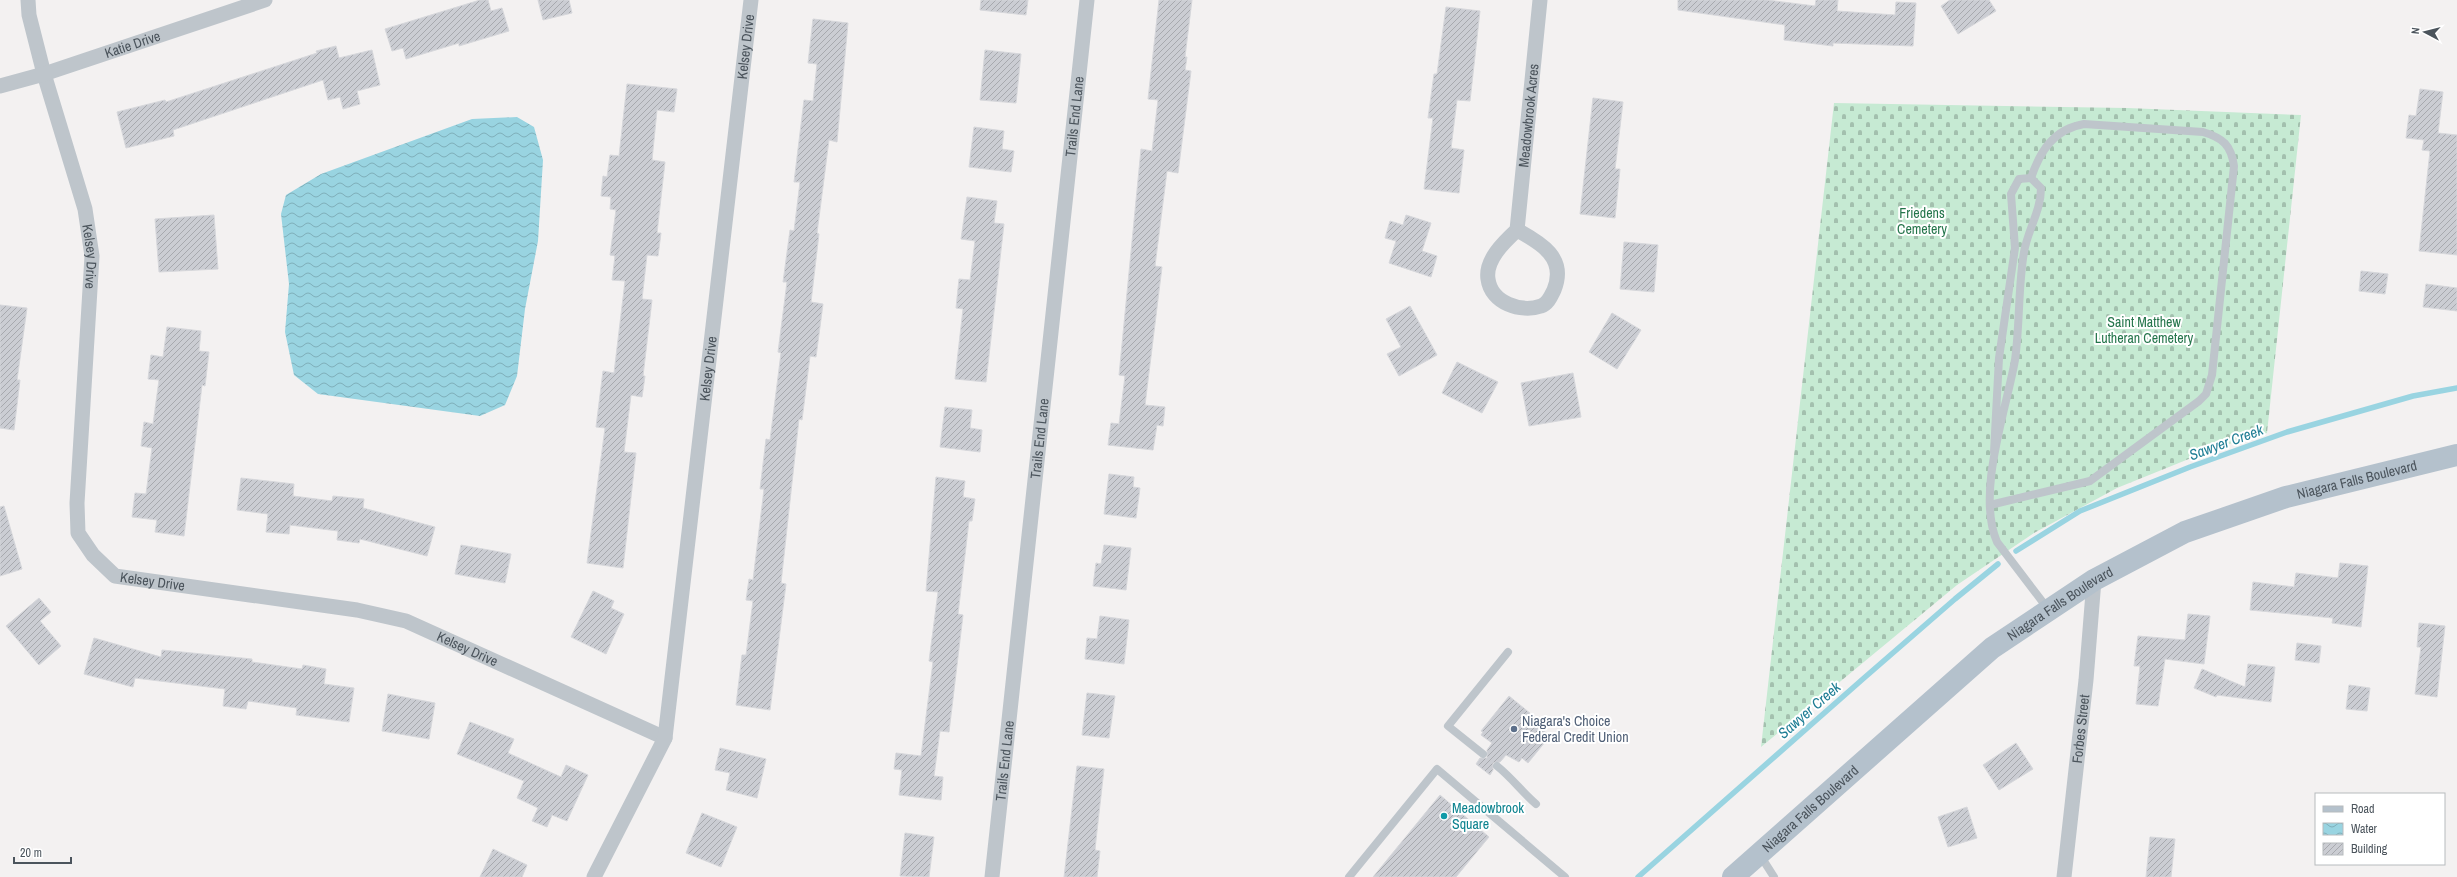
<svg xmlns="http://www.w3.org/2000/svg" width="2457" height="877" font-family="'Archivo Narrow',sans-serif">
<defs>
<pattern id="cemetery-stones" width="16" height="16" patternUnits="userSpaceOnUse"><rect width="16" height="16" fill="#c6ead3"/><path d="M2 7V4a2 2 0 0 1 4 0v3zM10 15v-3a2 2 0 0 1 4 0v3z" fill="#a3c0ae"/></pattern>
<pattern id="water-waves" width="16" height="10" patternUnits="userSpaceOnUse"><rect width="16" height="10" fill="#99d4e1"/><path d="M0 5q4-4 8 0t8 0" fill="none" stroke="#7fafba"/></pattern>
<pattern id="building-hatch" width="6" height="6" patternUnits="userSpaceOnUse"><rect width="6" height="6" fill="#cbcdd3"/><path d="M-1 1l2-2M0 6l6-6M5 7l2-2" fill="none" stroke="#a7a9ae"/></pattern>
</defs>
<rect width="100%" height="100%" fill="#f3f1f1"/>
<polygon fill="url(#cemetery-stones)" points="1834,103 2127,108 2301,115 2267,433 2216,448 2117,488 2034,533 1957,585 1761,747"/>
<polygon fill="url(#water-waves)" points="517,117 534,127 543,160 538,241 525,309 517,376 505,405 480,416 318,394 294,375 285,332 289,284 281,214 286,195 321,174 472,119"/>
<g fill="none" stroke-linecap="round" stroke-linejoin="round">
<g stroke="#99d4e1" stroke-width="5.5">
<polyline points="2016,551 2080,511 2190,467 2287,432 2413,396 2457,388"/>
<polyline points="1638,877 1864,678 1955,599 1998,564"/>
</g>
</g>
<g fill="url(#building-hatch)" stroke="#d6d7db">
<polygon points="480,0 488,0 491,11 502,8 509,31 459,46 459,43 406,59 403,48 392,51 385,29"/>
<polygon points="538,0 569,0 572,13 543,20"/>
<polygon points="981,0 1028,0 1026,15 980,10"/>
<polygon points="1159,0 1192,0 1185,57 1187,57 1185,70 1191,71 1178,173 1167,171 1155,266 1162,267 1145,405 1165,407 1163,426 1157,425 1153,450 1108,445 1111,423 1119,424 1125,376 1119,375 1141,149 1152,151 1158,100 1148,99"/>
<polygon points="1678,0 1767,0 1815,6 1816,0 1838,0 1837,11 1895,15 1896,2 1916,3 1913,46 1833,43 1833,46 1784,40 1785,25 1678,10"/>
<polygon points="1950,0 1989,0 1996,11 1958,34 1941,6"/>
<polygon points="1446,7 1480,11 1470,101 1457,100 1451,148 1464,150 1459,193 1424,189 1433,118 1428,118 1434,74 1437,74"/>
<polygon points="813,19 848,23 837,142 829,140 817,233 819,234 811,302 823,304 816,357 810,356 802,420 799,419 781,583 786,584 770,710 736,705 742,655 746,655 753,601 746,600 749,579 753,580 764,489 760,489 766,439 770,440 781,353 778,352 787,282 783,282 790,230 794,231 800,182 794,182 804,100 813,101 817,64 808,63"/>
<polygon points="336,46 339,58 372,50 380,85 357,91 360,104 343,109 340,97 328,100 323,80 173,130 174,136 126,148 117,112 165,100 166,102 317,53 316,51"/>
<polygon points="985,50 1021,54 1016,103 980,100"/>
<polygon points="627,84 677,89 674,112 657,110 652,160 665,162 657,233 661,233 658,256 647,255 642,299 652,300 643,376 645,376 642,397 631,395 624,452 636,453 623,568 587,563 605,428 596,427 603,371 614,373 625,281 612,280 615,256 610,255 616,210 610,209 611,197 601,196 603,176 607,177 610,155 619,156"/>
<polygon points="2420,89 2443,92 2438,133 2457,135 2457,255 2419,251 2430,151 2422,150 2424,140 2406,138 2409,115 2416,116"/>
<polygon points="1593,98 1623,102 1615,169 1620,169 1615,218 1580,214"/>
<polygon points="974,127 1004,131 1002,149 1014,151 1011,172 969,167"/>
<polygon points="967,197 997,201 994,223 1004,224 986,382 955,379 963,309 956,308 959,279 970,280 975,241 961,239"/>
<polygon points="214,215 218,269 159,272 155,219"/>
<polygon points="1406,215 1431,223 1422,251 1437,256 1431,277 1389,263 1396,241 1385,238 1390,221 1403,225"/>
<polygon points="1624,242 1658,245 1654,292 1620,289"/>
<polygon points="2361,271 2388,274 2385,294 2359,291"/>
<polygon points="2426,284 2457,288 2457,311 2423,307"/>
<polygon points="0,305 27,308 17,380 20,380 14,430 0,428"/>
<polygon points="1410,306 1437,355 1399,376 1387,354 1401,347 1386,319"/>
<polygon points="1612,313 1641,330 1617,369 1589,352"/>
<polygon points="167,327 201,331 199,351 209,352 205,386 202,385 184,536 155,532 157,520 132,517 135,493 146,494 152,448 141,446 144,422 153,424 159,380 148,379 151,355 163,357"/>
<polygon points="1457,362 1498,382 1482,413 1442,393"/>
<polygon points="1573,373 1581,417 1529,426 1521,383"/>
<polygon points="945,407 972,410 970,428 982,430 980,452 940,447"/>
<polygon points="1109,474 1134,477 1133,487 1140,488 1136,518 1104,514"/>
<polygon points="936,477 965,481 963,497 975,499 972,521 969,521 958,614 963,615 949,732 940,731 934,776 943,777 941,800 899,795 902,770 894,769 896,753 921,756 933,662 929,661 938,592 926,591"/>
<polygon points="241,478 294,484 293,496 332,501 333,496 364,499 363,508 435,527 427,556 360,539 359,543 337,540 338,531 290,525 289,534 266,532 268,514 237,510"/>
<polygon points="4,506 22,569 0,576 0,507"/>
<polygon points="461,545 511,554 505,583 455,574"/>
<polygon points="1104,545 1131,548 1126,590 1093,586 1096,563 1101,564"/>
<polygon points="2340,563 2368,566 2361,627 2332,623 2333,618 2250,610 2253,582 2294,587 2296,573 2338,578"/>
<polygon points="593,591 614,601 611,608 624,614 606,654 571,637"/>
<polygon points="39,598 51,612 40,621 61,646 39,665 6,626"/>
<polygon points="2188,614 2210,616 2204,664 2165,659 2158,706 2136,704 2140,666 2134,666 2138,636 2185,640"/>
<polygon points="1100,616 1129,620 1124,664 1085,659 1087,638 1097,639"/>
<polygon points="2419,623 2445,626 2437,697 2415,694 2421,647 2417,647"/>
<polygon points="94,638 161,657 162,650 252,659 252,662 302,669 303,665 326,669 324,684 354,688 349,722 296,715 297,708 248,701 246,709 223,706 225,689 135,678 133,687 84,674"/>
<polygon points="2297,643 2321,646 2319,663 2295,660"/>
<polygon points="2248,664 2275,667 2271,702 2217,695 2216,697 2194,688 2202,669 2245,687"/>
<polygon points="2349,685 2370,688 2367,711 2346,709"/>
<polygon points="1087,693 1115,696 1109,738 1082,735"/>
<polygon points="388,694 435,703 429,739 382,731"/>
<polygon points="1509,696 1547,727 1544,731 1550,736 1528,763 1522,758 1519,762 1506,755 1500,762 1493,763 1493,770 1490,775 1476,764 1480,758 1487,758 1487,750 1492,743 1481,735 1483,732 1481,731"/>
<polygon points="470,722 514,739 508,753 561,777 566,765 588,775 567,821 552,815 547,827 532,821 538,808 517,798 524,781 457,754"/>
<polygon points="2016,743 2033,769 1999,790 1983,765"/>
<polygon points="720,748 766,759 757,798 726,790 730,773 715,770"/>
<polygon points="1077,766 1104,769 1096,840 1095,850 1100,851 1097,877 1064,877"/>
<polygon points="1440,795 1489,837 1456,877 1373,877"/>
<polygon points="1967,807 1977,838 1948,847 1938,817"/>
<polygon points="702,813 737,827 721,867 686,853"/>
<polygon points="905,833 934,837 929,877 900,876"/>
<polygon points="2150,837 2175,839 2171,877 2146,877"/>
<polygon points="493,849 527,865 522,877 480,877"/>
</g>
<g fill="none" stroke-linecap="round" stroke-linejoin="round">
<g stroke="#bec5cb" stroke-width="8">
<path d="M1994,452L1999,358L2015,248L2011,194L2019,179L2031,178L2041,188C2041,211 2028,229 2024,252C2018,287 2020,324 2015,360C2006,411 1976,493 1997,542L2048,609"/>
<path d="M1990,505L2090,481L2199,401L2206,394L2212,375L2234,166C2231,145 2223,138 2203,132L2084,124C2054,129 2040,151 2031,178"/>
<polyline points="1483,754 1448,726 1508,652"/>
<path d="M1497,766C1512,778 1522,792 1536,804"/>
<polyline points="1760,855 1774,877"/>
<polyline points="1349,877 1437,769 1565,877"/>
</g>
<g stroke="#bec5cb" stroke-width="15">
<path id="s1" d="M28,0L29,15L44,74L85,209L92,256L77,503L78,533L93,555L115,576L357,610L406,621L665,738"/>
<path id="s2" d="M0,86L44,74L265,0"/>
<path id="s3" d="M1517,230C1541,243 1567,258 1554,290C1551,296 1548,304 1541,306C1521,313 1491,303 1488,279C1485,260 1504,242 1517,230L1540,0"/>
<path id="s4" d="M594,877L665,738L751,0"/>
<path id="s5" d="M992,877L1087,0"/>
<path id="s6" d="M2064,877L2086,680L2094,580"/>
</g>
<path stroke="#b4c1cc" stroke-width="22" id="s7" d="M1733,877L1992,648L2094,580L2185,532L2286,497L2457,455"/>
</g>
<circle fill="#5c6f8a" stroke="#fff" stroke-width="1.5" cx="1514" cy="729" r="4"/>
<circle fill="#0f9aa8" stroke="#fff" stroke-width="1.5" cx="1444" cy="816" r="4"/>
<g text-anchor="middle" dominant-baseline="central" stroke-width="4" stroke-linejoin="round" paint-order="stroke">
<g font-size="14" fill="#4b545c" stroke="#fff">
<text stroke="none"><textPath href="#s2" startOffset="139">Katie Drive</textPath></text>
<text stroke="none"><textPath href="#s4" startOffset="852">Kelsey Drive</textPath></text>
<text stroke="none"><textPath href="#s3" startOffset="342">Meadowbrook Acres</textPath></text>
<text stroke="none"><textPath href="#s5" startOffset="765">Trails End Lane</textPath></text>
<text stroke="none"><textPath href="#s1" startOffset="265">Kelsey Drive</textPath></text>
<text stroke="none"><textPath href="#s4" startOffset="528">Kelsey Drive</textPath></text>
<text stroke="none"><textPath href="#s5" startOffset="441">Trails End Lane</textPath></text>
<text stroke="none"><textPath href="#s7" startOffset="751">Niagara Falls Boulevard</textPath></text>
<text stroke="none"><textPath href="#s1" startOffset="637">Kelsey Drive</textPath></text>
<text stroke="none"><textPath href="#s7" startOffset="427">Niagara Falls Boulevard</textPath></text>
<text stroke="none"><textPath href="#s1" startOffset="961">Kelsey Drive</textPath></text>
<text stroke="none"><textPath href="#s6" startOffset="149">Forbes Street</textPath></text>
<text stroke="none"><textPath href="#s5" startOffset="117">Trails End Lane</textPath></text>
<text stroke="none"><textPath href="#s7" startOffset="103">Niagara Falls Boulevard</textPath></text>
</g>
<g font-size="14" fill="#24754b" stroke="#fff">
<text x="1922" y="213">Friedens<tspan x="1922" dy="16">Cemetery</tspan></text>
<text x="2144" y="322">Saint Matthew<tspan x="2144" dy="16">Lutheran Cemetery</tspan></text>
</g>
<g font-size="14" fill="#4e5e75" stroke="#fff" text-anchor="start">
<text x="1522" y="721">Niagara's Choice<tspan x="1522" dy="16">Federal Credit Union</tspan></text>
</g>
<g font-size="14" fill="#0d838f" stroke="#fff" text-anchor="start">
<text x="1452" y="808">Meadowbrook<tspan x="1452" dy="16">Square</tspan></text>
</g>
<g font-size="15" font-style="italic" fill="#1e7d94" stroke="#fff">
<text transform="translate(2226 442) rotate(-20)">Sawyer Creek</text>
<text transform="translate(1809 710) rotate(-41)">Sawyer Creek</text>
</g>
</g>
<rect x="2315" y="793" width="130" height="72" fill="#ffffff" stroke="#b7bbbe"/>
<rect x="2323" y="806" width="20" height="6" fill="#b4c1cc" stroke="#b7bbbe"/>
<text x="2351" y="813" font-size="12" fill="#4b545c">Road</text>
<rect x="2323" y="823" width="20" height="12" fill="url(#water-waves)" stroke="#b7bbbe"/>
<text x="2351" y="833" font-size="12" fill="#4b545c">Water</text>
<rect x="2323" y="843" width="20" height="12" fill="url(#building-hatch)" stroke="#b7bbbe"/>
<text x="2351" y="853" font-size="12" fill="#4b545c">Building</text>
<g transform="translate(2425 32) rotate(277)" stroke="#ffffff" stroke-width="3" paint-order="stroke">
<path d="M0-3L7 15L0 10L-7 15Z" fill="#4b545c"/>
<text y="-6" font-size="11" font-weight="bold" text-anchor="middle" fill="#4b545c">N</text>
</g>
<path d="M14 857v6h57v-6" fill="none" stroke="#4b545c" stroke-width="2"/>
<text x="20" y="857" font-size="12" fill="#4b545c" stroke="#ffffff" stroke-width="3" paint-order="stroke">20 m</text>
</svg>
